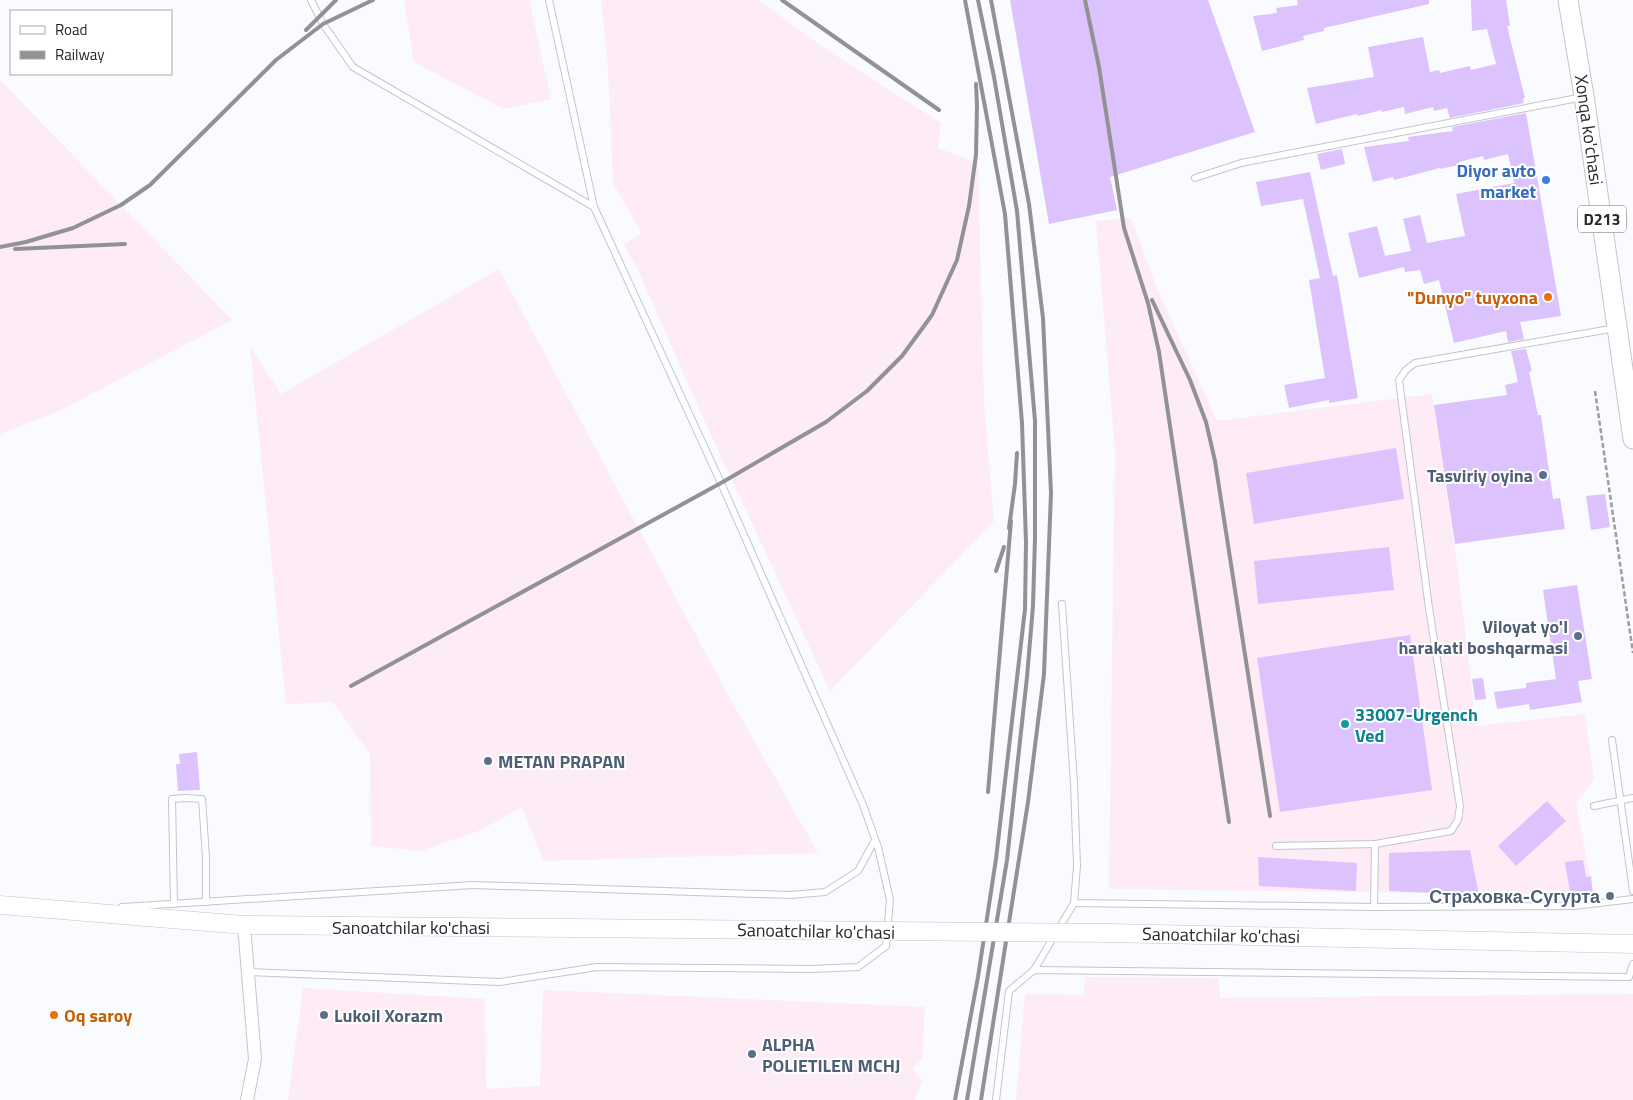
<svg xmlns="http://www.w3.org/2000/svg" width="1633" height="1100" font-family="'Titillium Web',sans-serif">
<rect width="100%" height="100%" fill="#fafbff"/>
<g fill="#fdebf6">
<polygon points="404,0 529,0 551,99 504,109 414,62"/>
<polygon points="601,0 759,0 824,48 941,123 938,148 978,163 984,404 994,521 830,691 704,420 638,270 624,245 642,233 613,183 608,67"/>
<polygon points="0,80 232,320 61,410 0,434"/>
<polygon points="1131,218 1156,286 1217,421 1432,394 1460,586 1476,726 1585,714 1594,779 1576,803 1593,895 1109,889 1115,451 1096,221"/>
<polygon points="499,269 727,693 818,853 543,861 522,807 481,830 421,851 371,846 370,754 333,702 286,704 250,347 281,394"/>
<polygon points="1085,977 1219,978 1220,998 1633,994 1633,1100 1016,1100 1025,994 1084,995"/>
<polygon points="303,988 485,999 486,1089 540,1086 543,990 925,1007 922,1059 912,1069 922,1080 915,1100 288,1100"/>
</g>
<g fill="#dcc3fe">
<polygon points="1010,0 1208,0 1255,132 1110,177 1117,210 1049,224"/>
<polygon points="1297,0 1429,0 1429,4 1324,28 1324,31 1303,36 1304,40 1262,51 1253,16 1277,13 1276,8 1298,5"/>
<polygon points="1471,0 1506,0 1510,26 1507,26 1525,98 1523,98 1524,103 1450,118 1447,108 1434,111 1433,107 1405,114 1404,107 1382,112 1382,110 1357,116 1357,114 1316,124 1307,88 1374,77 1368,47 1423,37 1430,72 1439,70 1440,73 1470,66 1471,70 1496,64 1487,29 1472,31"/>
<polygon points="1526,113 1561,316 1520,322 1524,339 1508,342 1506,331 1454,343 1439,280 1424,284 1420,270 1405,272 1404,267 1359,278 1348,233 1377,226 1385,256 1411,251 1403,219 1420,215 1427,243 1465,236 1456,194 1514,183 1508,154 1484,160 1483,156 1459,162 1459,165 1440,169 1440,168 1394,180 1393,177 1373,182 1364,147 1409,141 1408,137 1453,131 1452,127"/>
<polygon points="1342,149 1345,164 1321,170 1317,154"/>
<polygon points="1310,172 1333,276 1337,275 1358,398 1329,403 1329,400 1289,408 1284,385 1325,378 1309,280 1320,278 1303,199 1261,206 1256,182"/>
<polygon points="1526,349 1532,371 1529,372 1538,415 1541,415 1553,499 1560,498 1565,529 1455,544 1434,405 1507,395 1505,385 1518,382 1511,351"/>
<polygon points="1396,448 1404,499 1254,524 1246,473"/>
<polygon points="1605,494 1610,527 1591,530 1586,496"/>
<polygon points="1389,547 1394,590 1258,604 1254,561"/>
<polygon points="1577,585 1592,679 1578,681 1582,702 1530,710 1529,704 1497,709 1494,692 1526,688 1526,683 1556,679 1543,590"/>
<polygon points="1410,635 1432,790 1280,812 1257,658"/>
<polygon points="1483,678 1486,699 1475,700 1472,679"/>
<polygon points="197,752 200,790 178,791 176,764 180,764 179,754"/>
<polygon points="1547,801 1566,821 1516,866 1498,846"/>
<polygon points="1470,850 1479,895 1389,891 1389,853"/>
<polygon points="1258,857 1357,863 1356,891 1259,886"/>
<polygon points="1583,860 1586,877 1591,876 1593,895 1571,898 1565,862"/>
</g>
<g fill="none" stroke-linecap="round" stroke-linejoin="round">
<defs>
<g id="service">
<polyline points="311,0 323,24 353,67 594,207"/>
<polyline points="1195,178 1241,163 1583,97"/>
<polyline points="1062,604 1074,783 1077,866 1074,903 1374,907 1574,906 1633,899"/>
<polyline points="1612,740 1633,891"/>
<polyline points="1594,806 1633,798"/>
<polyline points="1276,846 1375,844 1451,831 1458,820 1460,806 1429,608 1399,380 1406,370 1415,363 1616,328"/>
<polyline points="174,904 172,799 186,798 202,799 206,857 206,902"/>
<polyline points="122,907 473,885 790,895 825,892 858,871 875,840"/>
<polyline points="1374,907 1375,844"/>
<polyline points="1034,970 1074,903"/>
<polyline points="249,972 500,982 597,967 811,969 858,967 886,946 890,900 878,847 863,805 721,483 594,207 549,0"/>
<polyline points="996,1100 1009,991 1034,970 1629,977 1633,964"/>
</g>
<polyline id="minor" points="244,925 255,1059 247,1100"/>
<g id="secondary">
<polyline points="0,905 244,925 571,928"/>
<polyline points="1108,933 1633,944"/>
</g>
<polyline id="primary" points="1568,0 1584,96 1633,439"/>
</defs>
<use href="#service" stroke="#c3c5cb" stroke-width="8"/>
<use href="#minor" stroke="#c3c5cb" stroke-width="14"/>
<use href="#secondary" stroke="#c3c5cb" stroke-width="19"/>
<use href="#primary" stroke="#c3c5cb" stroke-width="21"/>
<polyline stroke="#9d9ea1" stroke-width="2.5" stroke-dasharray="5 2.5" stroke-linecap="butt" points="1595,391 1633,653"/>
<use href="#service" stroke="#fff" stroke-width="6"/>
<use href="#minor" stroke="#fff" stroke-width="12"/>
<use href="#secondary" stroke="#fff" stroke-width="18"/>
<use href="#primary" stroke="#fff" stroke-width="19"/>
<g stroke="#919295" stroke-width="4">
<polyline points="782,0 939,110"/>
<polyline points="1085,0 1099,67 1124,228 1148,303 1159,352 1229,822"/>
<polyline points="306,30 336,0"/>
<polyline points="0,247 26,242 73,228 121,205 150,185 276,60 323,24 373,0"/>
<polyline points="15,249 125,244"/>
<polyline points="1152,300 1190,380 1206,422 1215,461 1270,816"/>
<polyline points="1009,528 1015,484 1017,453"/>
<polyline points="996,571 1004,547"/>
<polyline points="351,686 721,483 826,422 867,391 902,356 932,315 957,260 969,206 976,155 977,106 976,84"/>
<polyline points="988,792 1011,521"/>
<polyline points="955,1100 978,977 996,859 1025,609 1026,542 1022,423 1005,214 965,0"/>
<polyline points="967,1100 1007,860 1027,677 1033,606 1035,538 1035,421 1017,211 994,77 978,0"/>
<polyline points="981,1100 1028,802 1044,674 1051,493 1043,318 1029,204 991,0"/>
</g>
<defs>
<polyline id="secondary-bridge" points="571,928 1108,933"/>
</defs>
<use href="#secondary-bridge" stroke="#c3c5cb" stroke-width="19" stroke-linecap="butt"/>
<use href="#secondary-bridge" stroke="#fff" stroke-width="18"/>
</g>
<circle fill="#3f7fe0" stroke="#fff" stroke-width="2" cx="1546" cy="180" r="5"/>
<g fill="#e8710a" stroke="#fff" stroke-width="2">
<circle cx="1548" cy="297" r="5"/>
<circle cx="54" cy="1015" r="5"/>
</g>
<g fill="#5c6f8a" stroke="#fff" stroke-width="2">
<circle cx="1543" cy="475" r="5"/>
<circle cx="1578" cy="636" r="5"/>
<circle cx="488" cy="761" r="5"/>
<circle cx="1610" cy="896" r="5"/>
<circle cx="324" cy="1015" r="5"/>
<circle cx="752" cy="1054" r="5"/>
</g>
<circle fill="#0f9aa8" stroke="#fff" stroke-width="2" cx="1345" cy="724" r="5"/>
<g text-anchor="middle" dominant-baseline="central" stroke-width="4" stroke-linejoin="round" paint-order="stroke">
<rect fill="#fff" stroke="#68686a" stroke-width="1" x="1578" y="205.5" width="48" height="27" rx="4"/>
<g font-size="16" font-weight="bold" fill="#27282a">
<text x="1602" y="219">D213</text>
</g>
<g font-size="18" fill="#27282a" stroke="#fff">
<text transform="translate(1589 130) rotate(82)">Xonqa ko'chasi</text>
<text x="411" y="927">Sanoatchilar ko'chasi</text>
<text transform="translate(816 931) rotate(1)">Sanoatchilar ko'chasi</text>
<text transform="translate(1221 935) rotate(1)">Sanoatchilar ko'chasi</text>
</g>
<g font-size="18" font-weight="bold" fill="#366cbe" stroke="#fff" text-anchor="end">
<text x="1536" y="170">Diyor avto<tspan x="1536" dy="21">market</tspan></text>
</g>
<g font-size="18" font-weight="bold" fill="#c56008" stroke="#fff" text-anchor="end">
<text x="1538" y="297">"Dunyo" tuyxona</text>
<text x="64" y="1015" text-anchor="start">Oq saroy</text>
</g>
<g font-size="18" font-weight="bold" fill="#4e5e75" stroke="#fff" text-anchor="end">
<text x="1533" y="475">Tasviriy oyina</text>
<text x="1568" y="626">Viloyat yo'l<tspan x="1568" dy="21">harakati boshqarmasi</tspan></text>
<text x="498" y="761" text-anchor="start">METAN PRAPAN</text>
<text x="1600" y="896">Страховка-Сугурта</text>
<text x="334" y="1015" text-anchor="start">Lukoil Xorazm</text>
<text x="762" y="1044" text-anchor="start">ALPHA<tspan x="762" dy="21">POLIETILEN MCHJ</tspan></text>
</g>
<g font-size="18" font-weight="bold" fill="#0d838f" stroke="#fff" text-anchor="start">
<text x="1355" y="714">33007-Urgench<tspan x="1355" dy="21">Ved</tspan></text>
</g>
</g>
<rect x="10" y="10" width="162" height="65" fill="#ffffff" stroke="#a9a9aa"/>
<rect x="20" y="26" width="25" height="8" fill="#ffffff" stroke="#a9a9aa"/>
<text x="55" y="35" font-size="15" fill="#27282a">Road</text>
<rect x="20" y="51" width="25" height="8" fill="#919295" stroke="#a9a9aa"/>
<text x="55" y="60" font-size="15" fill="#27282a">Railway</text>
</svg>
